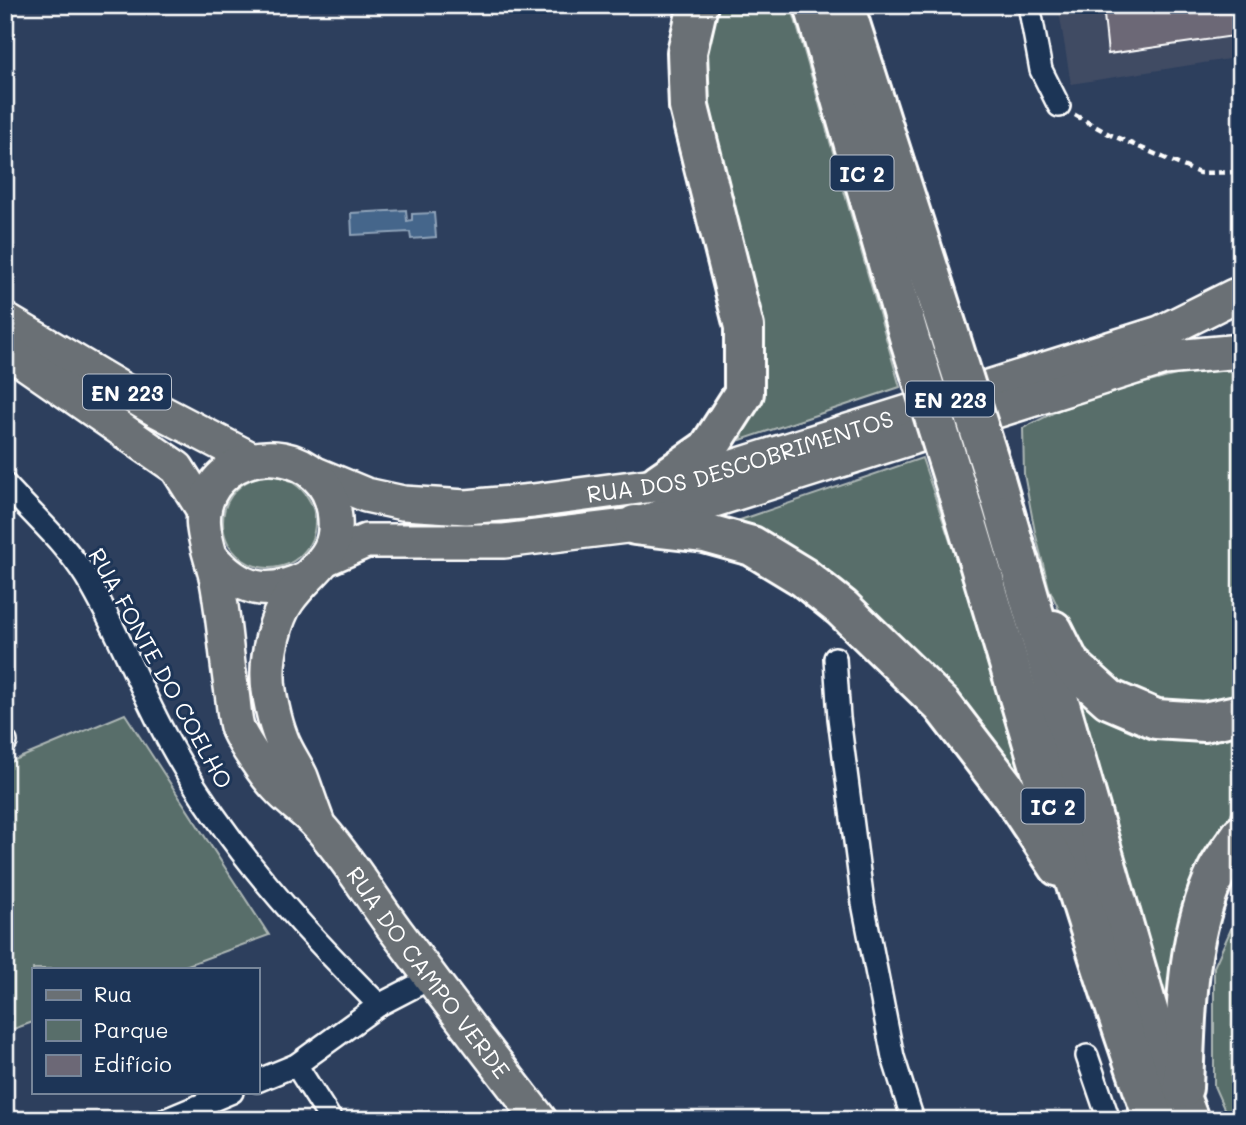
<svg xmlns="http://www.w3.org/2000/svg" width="1246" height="1125" font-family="Mali,sans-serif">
<rect width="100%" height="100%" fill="#2d3f5d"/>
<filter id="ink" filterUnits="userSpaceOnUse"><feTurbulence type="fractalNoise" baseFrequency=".0143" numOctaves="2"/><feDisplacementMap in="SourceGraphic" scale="14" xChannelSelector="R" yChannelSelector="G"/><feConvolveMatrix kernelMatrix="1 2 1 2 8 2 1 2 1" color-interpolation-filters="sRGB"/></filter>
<g filter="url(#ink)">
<polygon fill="#404b64" points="1058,5 1241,5 1241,57 1071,84"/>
<g fill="#586e6a" stroke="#acb6b4" stroke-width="2">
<polygon points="710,5 791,5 900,387 741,440 753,409 705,114 701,38"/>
<polygon points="1199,369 1221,369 1241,374 1241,705 1193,714 1109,681 1071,636 1049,588 1035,532 1024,474 1023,428 1061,409 1111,392"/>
<polygon points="922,458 1039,806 990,736 889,625 818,566 781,541 740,520"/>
<circle cx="269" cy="522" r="46"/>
<polygon points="1065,680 1110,714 1182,741 1241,734 1241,801 1218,832 1184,907 1166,999"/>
<polygon points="125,714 269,935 177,969 33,969 33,1022 5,1032 5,764"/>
<polygon points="1241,907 1241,1120 1229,1120 1214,1086 1214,967"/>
</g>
<polygon fill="#45668b" stroke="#8fa3b9" stroke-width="2" points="406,210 407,221 412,220 412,214 434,213 436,237 411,239 410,232 352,235 351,213"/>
<polygon fill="#6c6876" stroke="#fff" stroke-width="2" points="1103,5 1241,5 1241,35 1108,54"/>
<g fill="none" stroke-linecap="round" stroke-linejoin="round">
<defs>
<g id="street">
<polyline points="1029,5 1041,70 1059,106"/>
<path d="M5,484C32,514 65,543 86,577C120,633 142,696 175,753C229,848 302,928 379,1005"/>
<polyline points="835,658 839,718 863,903 893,1057 913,1120"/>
<polyline points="5,742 6,742"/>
<polyline points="1087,1056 1109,1120"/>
<polyline points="296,1065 331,1120"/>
<polyline points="257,1081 296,1065 379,1005 431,978"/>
<polyline points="165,1120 232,1092"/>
</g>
<g id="primary">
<polyline points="5,320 155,409 251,459"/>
<polyline points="5,349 177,468 203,509"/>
<path id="s1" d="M313,473L366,495L403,503L466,507L533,501L692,480L1160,333L1234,296"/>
<path d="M212,558C240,590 267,597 306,578"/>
<polyline points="325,559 366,541 504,541 635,525 1164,358 1241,351"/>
<path id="s2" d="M318,824C312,809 307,793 301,777C295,764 286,752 281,738C275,723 268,693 268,677C267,655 275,618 288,600C311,567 342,559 334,510C324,452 247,440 214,486C192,518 210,548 217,581C224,618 226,656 232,693C234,704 234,719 238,730C244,743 266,776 277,787C289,801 306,811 318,825C347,857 370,896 396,931C443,994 491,1057 540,1120"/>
</g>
<g id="highway">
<polyline points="814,5 910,340"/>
<polyline points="844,5 948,330"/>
<polyline points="995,479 1153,1027 1189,1120"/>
<polyline points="659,483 708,449 744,393 744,327 689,107 687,52 698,5"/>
<path d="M957,490C1021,700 1080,913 1154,1120"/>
<polyline points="635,525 705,533 752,546 803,577 842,608 942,705 1014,799 1059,867"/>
<polyline points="1053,630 1070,664 1109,699 1156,719 1204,722 1241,714"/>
<path d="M1183,1088C1186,1017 1185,937 1217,871C1223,859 1233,847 1241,835"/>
</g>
</defs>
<use href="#street" stroke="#fff" stroke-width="26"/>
<use href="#primary" stroke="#fff" stroke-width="38"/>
<use href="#highway" stroke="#fff" stroke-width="44"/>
<polyline stroke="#fff" stroke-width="4.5" stroke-dasharray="7 5" stroke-linecap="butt" points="1075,115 1109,134 1199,173 1241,172"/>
<use href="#street" stroke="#1d3557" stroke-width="21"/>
<use href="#primary" stroke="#6a7074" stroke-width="33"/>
<use href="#highway" stroke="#6a7074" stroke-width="38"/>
<defs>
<g id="highway-bridge">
<polyline points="948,330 995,479"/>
<polyline points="910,340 957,490"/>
</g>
</defs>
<use href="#highway-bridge" stroke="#fff" stroke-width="44" stroke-linecap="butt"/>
<use href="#highway-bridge" stroke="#6a7074" stroke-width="38"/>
</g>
</g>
<g text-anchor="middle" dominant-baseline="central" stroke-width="6" stroke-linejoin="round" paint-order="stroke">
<g fill="#1d3557" stroke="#bbc2cd" stroke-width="2">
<rect x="830.5" y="155.5" width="63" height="35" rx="5"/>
<rect x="83" y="374.5" width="88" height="35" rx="5"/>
<rect x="906" y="381.5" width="88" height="35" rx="5"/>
<rect x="1021.5" y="788.5" width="63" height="35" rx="5"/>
</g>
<g font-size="21" font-weight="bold" fill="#fff">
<text x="862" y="173">IC 2</text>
<text x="127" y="392">EN 223</text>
<text x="950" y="399">EN 223</text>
<text x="1053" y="806">IC 2</text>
</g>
<g font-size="23" fill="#fff" stroke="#1d3557">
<text stroke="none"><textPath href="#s1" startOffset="438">RUA DOS DESCOBRIMENTOS</textPath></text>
<text transform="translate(161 668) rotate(61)">RUA FONTE DO COELHO</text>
<text stroke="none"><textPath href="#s2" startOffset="1057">RUA DO CAMPO VERDE</textPath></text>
</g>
</g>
<rect width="1246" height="1125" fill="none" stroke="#1d3557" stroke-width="28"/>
<rect x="14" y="14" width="1218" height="1097" fill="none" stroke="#fff" stroke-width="2.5" filter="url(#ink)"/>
<rect x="32" y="968" width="228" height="126" fill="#1d3557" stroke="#77869a" stroke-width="2"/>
<rect x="46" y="990" width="35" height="10" fill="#6a7074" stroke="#77869a" stroke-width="2"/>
<text x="94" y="1002" font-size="21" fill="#ffffff">Rua</text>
<rect x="46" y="1020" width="35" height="21" fill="#586e6a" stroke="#77869a" stroke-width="2"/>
<text x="94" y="1038" font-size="21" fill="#ffffff">Parque</text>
<rect x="46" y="1055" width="35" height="21" fill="#6c6876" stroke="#77869a" stroke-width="2"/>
<text x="94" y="1072" font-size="21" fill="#ffffff">Edifício</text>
</svg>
